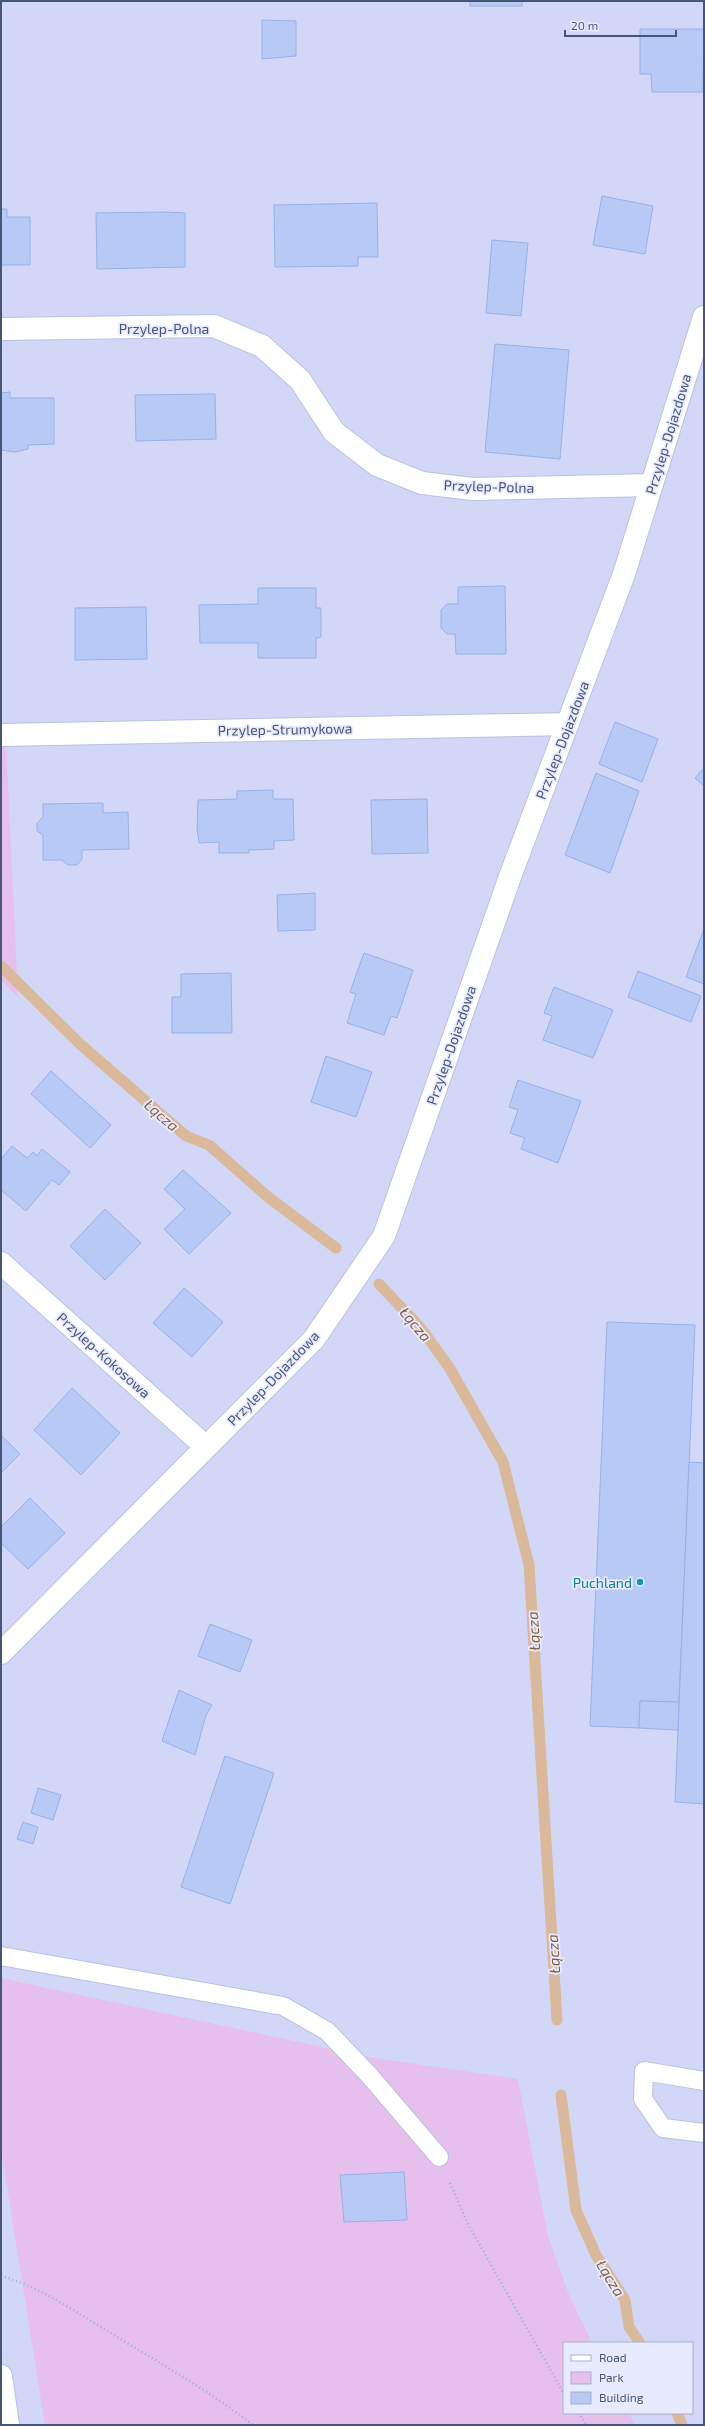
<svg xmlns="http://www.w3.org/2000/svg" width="705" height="2426" font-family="'Exo 2',sans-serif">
<rect width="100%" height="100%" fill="#e1e3fd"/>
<path fill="#d2d7f7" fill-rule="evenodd" d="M1,1H704V2425H1V980L18,997L1,742ZM564,2343H692V2413H564Z"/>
<g fill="#e7bfec">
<polygon points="1,742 6,742 18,998 1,980"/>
<polygon points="1,1978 369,2057 518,2079 548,2236 569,2295 592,2343 564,2343 564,2413 629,2413 635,2425 45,2425 1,2149"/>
</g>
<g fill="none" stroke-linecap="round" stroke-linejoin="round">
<g stroke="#dab89a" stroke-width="11">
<polyline points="1,966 80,1044 186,1136 209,1145 268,1197 336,1248"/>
<polyline points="379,1284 420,1327 449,1367 503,1462 529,1565 557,2020"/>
<polyline points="561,2095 576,2210 596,2255 625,2300 629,2327 640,2343"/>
<polyline points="677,2413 682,2425"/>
</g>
</g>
<g fill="#b7c9f4" stroke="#97b0e8">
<rect x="470" y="1" width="52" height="5"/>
<polygon points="262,20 296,21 296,56 262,59"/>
<polygon points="640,29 704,29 703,92 652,92 651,74 640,74"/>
<polygon points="602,196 653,206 645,254 593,245"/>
<polygon points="377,203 378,257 358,257 358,266 275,267 274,205"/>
<polygon points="1,209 7,209 7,217 30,217 30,265 1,265"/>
<polygon points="165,212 185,213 185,267 97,269 96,213"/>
<polygon points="492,240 528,243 521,316 486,313"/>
<polygon points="495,344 569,350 560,459 485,452"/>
<polygon points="10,392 10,398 54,398 54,444 28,445 28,449 15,452 1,450 1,393"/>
<polygon points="215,394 216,439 136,441 135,395"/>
<polygon points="505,586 506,654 456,654 455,634 447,634 441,628 441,610 447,604 458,604 458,587"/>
<polygon points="258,588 316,588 316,608 321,608 321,637 316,638 316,658 258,658 258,643 200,643 199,605 258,604"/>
<polygon points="146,607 147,659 75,660 75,608"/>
<polygon points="615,722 658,739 642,782 599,764"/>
<polygon points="704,768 704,786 695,778"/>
<polygon points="596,773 639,791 610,873 565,855"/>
<polygon points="273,790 273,799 293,799 294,840 274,841 274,849 249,850 249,853 219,853 219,842 199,843 197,828 198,800 237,799 237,791"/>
<polygon points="427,799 428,853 372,854 371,800"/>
<polygon points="103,803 103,813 128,812 129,849 82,850 82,859 77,865 68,865 62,860 43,860 43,835 37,831 37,823 43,817 43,804"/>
<polygon points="315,893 315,930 278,931 277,895"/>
<polygon points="704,929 704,984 686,977"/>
<polygon points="364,953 413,970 397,1018 391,1016 384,1035 347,1023 356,994 350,992"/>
<polygon points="638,971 701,996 691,1022 628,997"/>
<polygon points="231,973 232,1033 172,1033 172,997 181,997 181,974"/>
<polygon points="554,987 613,1010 593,1058 543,1040 552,1016 544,1013"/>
<polygon points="326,1056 372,1072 356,1117 311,1102"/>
<polygon points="51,1071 111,1125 90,1148 31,1094"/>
<polygon points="518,1080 581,1101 558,1163 521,1149 525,1138 510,1133 518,1110 509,1107"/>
<polygon points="12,1146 27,1158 33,1152 37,1156 42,1149 70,1172 59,1185 52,1180 26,1211 1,1190 1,1159"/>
<polygon points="183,1170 231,1213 189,1254 164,1229 185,1209 164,1189"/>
<polygon points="105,1209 141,1243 105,1280 70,1246"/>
<polygon points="184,1288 223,1322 192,1357 153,1323"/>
<polygon points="607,1322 695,1325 679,1702 640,1701 639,1728 590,1726"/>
<polygon points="72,1388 120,1433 81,1475 34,1430"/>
<polygon points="1,1435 20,1454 1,1473"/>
<polygon points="689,1462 704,1463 704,1804 675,1802"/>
<polygon points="30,1498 65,1533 28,1569 1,1543 1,1527"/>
<polygon points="210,1624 252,1640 240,1672 198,1656"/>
<polygon points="179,1690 212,1705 206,1715 195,1755 162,1741"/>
<polygon points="640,1701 679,1702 678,1730 639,1728"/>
<polygon points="225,1756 274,1773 230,1904 181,1887"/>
<polygon points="38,1788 61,1795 53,1820 31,1813"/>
<polygon points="23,1822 38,1827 33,1844 17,1839"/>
<polygon points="404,2172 407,2220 344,2222 340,2175"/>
</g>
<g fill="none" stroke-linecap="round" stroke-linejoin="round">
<defs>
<g id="service">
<polyline points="1,1956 283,2006 327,2031 369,2075 439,2157"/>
<polyline points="704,2081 644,2071 643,2099 663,2128 704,2133"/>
</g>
<g id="minor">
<polyline points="1,329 214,326 262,346 300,380 334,432 377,465 422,483 473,489 652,485"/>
<polyline points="1,735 568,724"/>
<polyline points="1,1263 206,1447"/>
<polyline points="1,1653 314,1339 384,1236 511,874 624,574 704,317"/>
<polyline points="1,2376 8,2425"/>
</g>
</defs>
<use href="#service" stroke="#b9c2e0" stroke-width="20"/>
<use href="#minor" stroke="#b9c2e0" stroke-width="24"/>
<g stroke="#9aaed9" stroke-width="2.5" stroke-dasharray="1 3" stroke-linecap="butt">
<polyline points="450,2183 468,2224 564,2394"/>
<path d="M1,2276C39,2286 76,2312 109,2332C158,2362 208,2390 253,2425"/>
<polyline points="578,2413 587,2425"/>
</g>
<use href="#service" stroke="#fff" stroke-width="18"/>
<use href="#minor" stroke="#fff" stroke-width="22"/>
</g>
<circle fill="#0f9aa8" stroke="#e8eaff" stroke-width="1.5" cx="640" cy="1582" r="4"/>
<g text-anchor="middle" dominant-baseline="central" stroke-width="3.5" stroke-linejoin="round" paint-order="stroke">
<g font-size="14" fill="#465776" stroke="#e8eaff">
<text x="164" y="328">Przylep-Polna</text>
<text transform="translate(668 434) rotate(-73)">Przylep-Dojazdowa</text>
<text transform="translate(489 486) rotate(2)">Przylep-Polna</text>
<text transform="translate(285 729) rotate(-1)">Przylep-Strumykowa</text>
<text transform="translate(562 740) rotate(-69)">Przylep-Dojazdowa</text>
<text transform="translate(451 1045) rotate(-71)">Przylep-Dojazdowa</text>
<text transform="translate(104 1355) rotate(42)">Przylep-Kokosowa</text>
<text transform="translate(273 1378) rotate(-46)">Przylep-Dojazdowa</text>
</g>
<g font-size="14" fill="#0d838f" stroke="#e8eaff" text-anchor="end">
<text x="632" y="1582">Puchland</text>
</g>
<g font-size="15" font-style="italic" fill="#835e3c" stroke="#e8eaff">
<text transform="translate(162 1115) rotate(41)">Łącza</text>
<text transform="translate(416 1324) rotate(50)">Łącza</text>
<text transform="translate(533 1631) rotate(-94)">Łącza</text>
<text transform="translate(553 1954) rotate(-94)">Łącza</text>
<text transform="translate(611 2278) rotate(58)">Łącza</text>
</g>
</g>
<rect width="705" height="2426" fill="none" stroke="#465776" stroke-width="4"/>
<rect x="563" y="2342" width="130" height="72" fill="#e8eaff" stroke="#a7afc8"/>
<rect x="571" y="2355" width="20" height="6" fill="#ffffff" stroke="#a7afc8"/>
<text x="599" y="2362" font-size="12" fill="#465776">Road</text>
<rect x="571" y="2372" width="20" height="12" fill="#e7bfec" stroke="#a7afc8"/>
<text x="599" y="2382" font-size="12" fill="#465776">Park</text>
<rect x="571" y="2392" width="20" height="12" fill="#b7c9f4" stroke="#a7afc8"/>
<text x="599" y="2402" font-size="12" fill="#465776">Building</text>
<path d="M565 30v6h111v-6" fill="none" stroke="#465776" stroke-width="2"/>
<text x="571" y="30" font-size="12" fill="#465776" stroke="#e8eaff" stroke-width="3" paint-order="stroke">20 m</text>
</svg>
